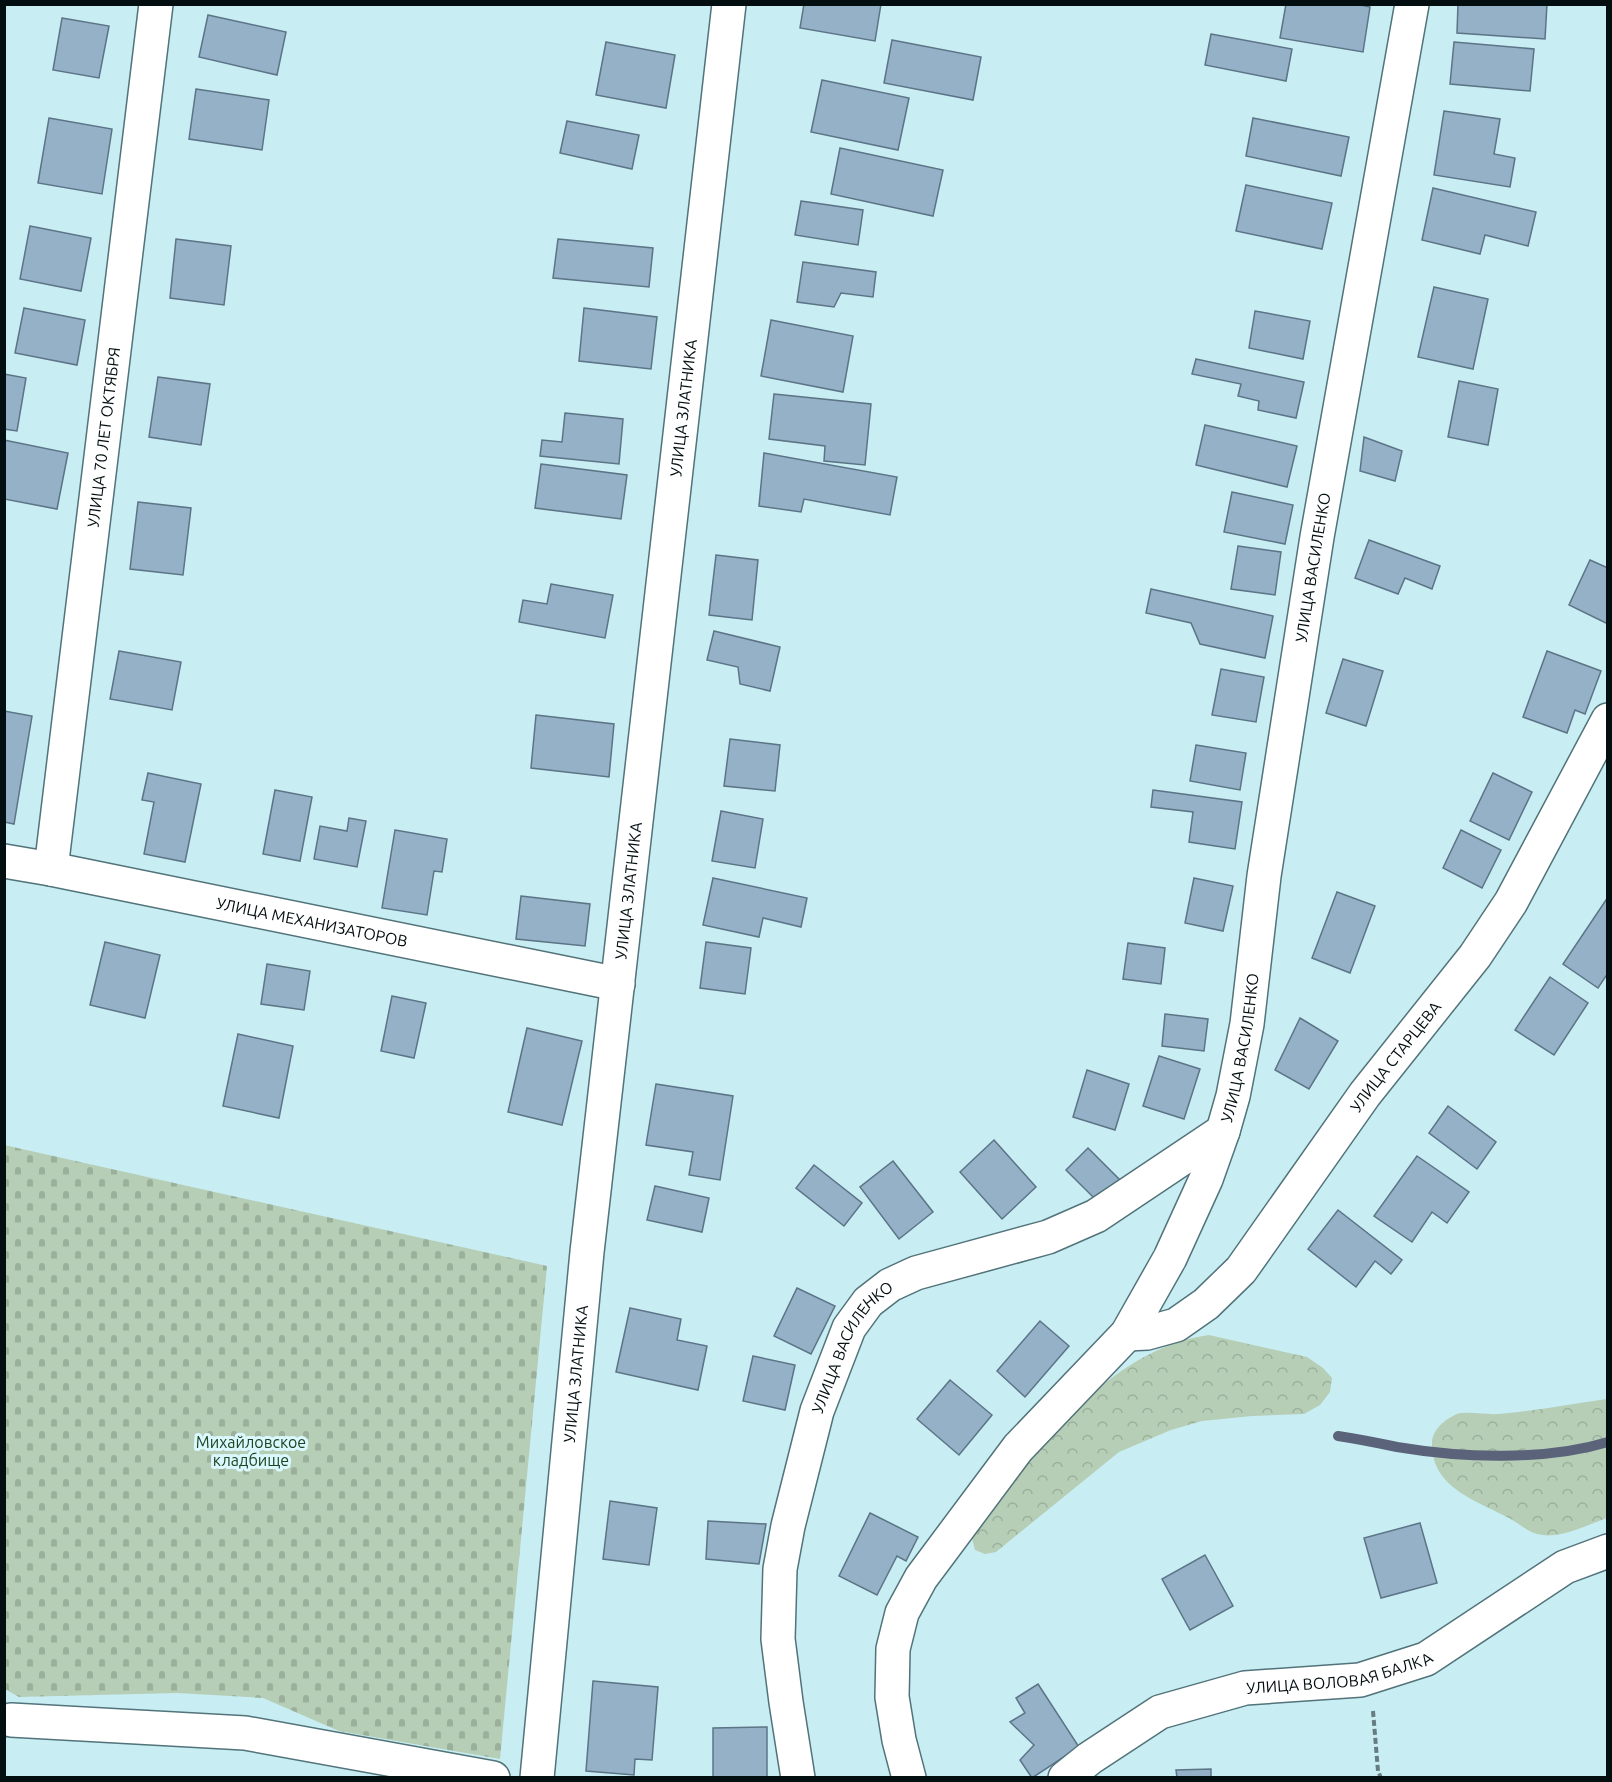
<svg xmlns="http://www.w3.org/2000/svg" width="1612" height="1782" font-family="Ubuntu,sans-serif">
<defs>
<pattern id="forest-crowns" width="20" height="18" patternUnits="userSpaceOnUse" patternTransform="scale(1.5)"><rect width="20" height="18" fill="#b6ceb6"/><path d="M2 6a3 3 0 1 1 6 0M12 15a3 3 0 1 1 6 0" fill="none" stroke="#9bb09b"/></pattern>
<pattern id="cemetery-stones" width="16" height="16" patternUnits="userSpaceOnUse" patternTransform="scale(1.5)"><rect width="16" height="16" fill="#b6ceb6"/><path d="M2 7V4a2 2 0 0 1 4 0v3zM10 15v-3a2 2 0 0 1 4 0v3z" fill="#9bb09b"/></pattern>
</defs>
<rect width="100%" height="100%" fill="#c8edf3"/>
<g fill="url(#forest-crowns)">
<path d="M1209,1335L1307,1357L1323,1368L1332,1378L1330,1392L1320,1405L1304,1414L1252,1416L1202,1421L1171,1430L1119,1452L996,1552L985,1554L975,1550L972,1538L976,1528C1035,1453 1107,1349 1209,1335Z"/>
<path d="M1607,1399V1518C1587,1525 1559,1540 1537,1534C1528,1532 1518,1523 1509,1518C1478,1501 1431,1488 1432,1443C1432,1430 1445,1419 1457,1414C1467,1411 1487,1415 1498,1414C1535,1411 1571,1404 1607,1399Z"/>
</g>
<polygon fill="url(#cemetery-stones)" points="4,1145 547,1266 500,1759 339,1731 263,1698 177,1693 19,1697 5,1689"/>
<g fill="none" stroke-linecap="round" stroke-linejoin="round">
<path stroke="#5a6379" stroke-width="10" d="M1338,1436C1358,1439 1378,1443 1397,1447C1462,1458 1545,1461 1608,1442"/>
</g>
<g fill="#94b1c8" stroke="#5c7486" stroke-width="1.5">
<polygon points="804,4 881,4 875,41 800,28"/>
<polygon points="1286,4 1356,4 1370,7 1363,52 1280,38"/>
<polygon points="1458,4 1547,4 1545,39 1457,33"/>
<polygon points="208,15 286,32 277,75 199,57"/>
<polygon points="62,18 109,26 99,78 53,70"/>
<polygon points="1211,34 1292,49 1286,81 1205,65"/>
<polygon points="892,40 981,57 973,100 884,83"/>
<polygon points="606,42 675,55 666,108 596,95"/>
<polygon points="1454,42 1534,49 1530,91 1450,84"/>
<polygon points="822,80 909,98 898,150 811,132"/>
<polygon points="196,89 269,100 262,150 189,139"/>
<polygon points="1444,111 1500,119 1494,154 1515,158 1510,187 1434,175"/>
<polygon points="49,118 112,129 102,194 38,183"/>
<polygon points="1253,118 1349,137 1341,176 1246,156"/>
<polygon points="567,121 639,135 632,169 560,153"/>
<polygon points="840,148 943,170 933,216 831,194"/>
<polygon points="1246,185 1332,203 1322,249 1236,231"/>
<polygon points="1433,188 1536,212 1528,246 1485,235 1480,254 1422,240"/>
<polygon points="801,201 863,210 858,245 795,235"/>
<polygon points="30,226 91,238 81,291 20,279"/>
<polygon points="176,239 231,246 224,305 170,298"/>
<polygon points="558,239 653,248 649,287 553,278"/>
<polygon points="803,262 876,272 873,297 841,293 834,307 797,302"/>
<polygon points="1434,287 1488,299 1473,369 1418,357"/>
<polygon points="24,308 85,320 77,365 15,353"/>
<polygon points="584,308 657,317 651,369 579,361"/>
<polygon points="1255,311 1310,321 1303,359 1249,348"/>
<polygon points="771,320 853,336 843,392 761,376"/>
<polygon points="1196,359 1304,382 1296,418 1258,410 1259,401 1238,396 1241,384 1192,374"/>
<polygon points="4,374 26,378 17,431 4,429"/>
<polygon points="158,377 210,384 201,445 149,437"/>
<polygon points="1459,381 1498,389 1488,445 1448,437"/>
<polygon points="774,394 871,404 865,465 824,461 825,446 769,439"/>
<polygon points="565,413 623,419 619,464 540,456 542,440 562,442"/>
<polygon points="1205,425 1297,446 1287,487 1196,465"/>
<polygon points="1364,437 1402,451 1395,481 1360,471"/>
<polygon points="4,440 68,453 57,509 4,499"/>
<polygon points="764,453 897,477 890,515 804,499 801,512 759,506"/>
<polygon points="541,464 627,475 621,519 535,508"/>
<polygon points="1232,492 1293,505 1285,544 1224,532"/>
<polygon points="138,502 191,508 183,575 130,569"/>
<polygon points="1369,540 1440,566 1432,589 1405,578 1398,594 1355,578"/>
<polygon points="1238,546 1281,552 1275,595 1231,589"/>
<polygon points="716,555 758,560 752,620 709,615"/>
<polygon points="1590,560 1608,568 1608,624 1569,605"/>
<polygon points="551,584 613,595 605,638 519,622 523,600 547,604"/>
<polygon points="1151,589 1273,616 1265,658 1200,644 1191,623 1146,613"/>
<polygon points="714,631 780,647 770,691 740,684 738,667 707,660"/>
<polygon points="119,651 181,662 172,710 110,699"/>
<polygon points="1547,651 1601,671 1585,714 1575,710 1567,733 1523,717"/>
<polygon points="1343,659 1383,671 1366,726 1326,713"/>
<polygon points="1221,669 1264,677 1256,722 1212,715"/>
<polygon points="4,711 32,716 14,824 4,822"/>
<polygon points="536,715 614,724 609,777 531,768"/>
<polygon points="730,739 780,745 775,791 724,786"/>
<polygon points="1196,745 1246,753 1240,790 1190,781"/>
<polygon points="148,773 201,784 185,862 144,854 154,802 142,800"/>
<polygon points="1493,773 1532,792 1509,840 1470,821"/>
<polygon points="275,790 312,797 300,861 263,854"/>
<polygon points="1153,790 1242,802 1235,849 1189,842 1193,812 1151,807"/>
<polygon points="721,811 763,819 755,868 712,861"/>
<polygon points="349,818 366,821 357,867 314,859 320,826 347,831"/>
<polygon points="395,830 447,839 442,872 434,871 427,915 382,908"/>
<polygon points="1461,830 1501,850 1482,888 1443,868"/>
<polygon points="713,878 807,898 801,927 763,918 759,937 703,925"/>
<polygon points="1194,878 1233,886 1223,931 1185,923"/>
<polygon points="1337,892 1375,906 1350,973 1312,958"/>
<polygon points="521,896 590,904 585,946 516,939"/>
<polygon points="1608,897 1608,973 1598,988 1563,964"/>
<polygon points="105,942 160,955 145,1018 90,1005"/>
<polygon points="706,942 751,948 745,994 700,988"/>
<polygon points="1128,943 1165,948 1161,984 1123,979"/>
<polygon points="267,964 310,971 304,1010 261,1004"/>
<polygon points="1550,977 1588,1003 1554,1055 1515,1030"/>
<polygon points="392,996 426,1003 414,1058 381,1051"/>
<polygon points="1165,1014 1208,1019 1204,1051 1162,1046"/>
<polygon points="1300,1018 1338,1041 1309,1089 1275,1070"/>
<polygon points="527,1028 582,1041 562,1125 508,1112"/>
<polygon points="238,1034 293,1046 279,1118 223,1106"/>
<polygon points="1159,1056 1200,1069 1184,1119 1143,1106"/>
<polygon points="1087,1070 1129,1084 1115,1130 1073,1117"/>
<polygon points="656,1084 733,1096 720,1180 689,1175 693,1152 646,1145"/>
<polygon points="1448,1106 1496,1142 1477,1169 1429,1133"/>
<polygon points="994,1140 1036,1187 1002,1219 960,1172"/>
<polygon points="1088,1148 1127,1187 1094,1198 1066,1170"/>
<polygon points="1417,1156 1469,1192 1447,1223 1432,1212 1412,1242 1374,1216"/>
<polygon points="893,1161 933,1212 899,1239 860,1187"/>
<polygon points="814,1165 862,1203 844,1226 796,1188"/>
<polygon points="655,1186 709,1198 702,1232 647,1220"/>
<polygon points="1338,1210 1402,1260 1391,1274 1375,1261 1356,1287 1308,1249"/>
<polygon points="797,1288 835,1306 811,1354 774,1336"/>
<polygon points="630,1308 681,1319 677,1340 707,1346 698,1390 616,1372"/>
<polygon points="1040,1321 1069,1346 1025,1397 997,1371"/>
<polygon points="753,1356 795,1365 785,1410 743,1401"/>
<polygon points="950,1380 992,1415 959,1455 917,1419"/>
<polygon points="610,1501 657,1508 649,1565 603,1559"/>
<polygon points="870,1513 918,1537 906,1561 897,1556 877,1595 839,1576"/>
<polygon points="708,1521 766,1524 759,1564 706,1559"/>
<polygon points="1420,1523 1437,1583 1381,1598 1364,1538"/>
<polygon points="1205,1555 1233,1606 1190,1630 1162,1579"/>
<polygon points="593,1681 658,1687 652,1760 635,1759 634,1775 586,1771"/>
<polygon points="1038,1684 1079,1747 1032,1778 1020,1760 1034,1745 1010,1722 1025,1713 1016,1698"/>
<polygon points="767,1727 767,1778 713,1778 713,1728"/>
<polygon points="1211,1769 1211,1778 1177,1778 1176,1770"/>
</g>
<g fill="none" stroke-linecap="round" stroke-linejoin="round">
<defs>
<g id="minor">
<path id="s1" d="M4,861L51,869L618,984"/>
<path id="s2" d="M51,869L156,4"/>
<path id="s3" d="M1127,1334L1147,1333L1176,1325L1206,1304L1241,1270L1365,1094L1475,956L1511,902L1608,720"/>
<polyline points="11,1720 245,1733 493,1778"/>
<path id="s4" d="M537,1778L587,1252L729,4"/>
<path id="s5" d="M798,1778L786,1702L778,1639L780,1569L788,1526L817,1411L849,1328L868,1302L890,1285L916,1273L1048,1237L1096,1216L1223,1131"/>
<path id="s6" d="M909,1778L899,1740L892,1697L893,1649L902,1613L921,1578L1018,1448L1127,1334L1170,1258L1206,1179L1223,1131L1233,1096L1247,1024L1264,876L1317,537L1412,4"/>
<path id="s7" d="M1065,1778L1090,1758L1160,1712L1245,1688L1360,1680L1426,1659L1565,1567L1608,1551"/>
</g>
</defs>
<use href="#minor" stroke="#517379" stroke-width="36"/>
<polyline stroke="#657d81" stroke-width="4" stroke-dasharray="6 3" stroke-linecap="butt" points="1373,1711 1378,1771 1381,1778"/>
<use href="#minor" stroke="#fff" stroke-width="33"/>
</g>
<g text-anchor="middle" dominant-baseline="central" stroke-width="6" stroke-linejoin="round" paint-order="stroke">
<g font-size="16" fill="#030e10" stroke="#dbf8fe">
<text stroke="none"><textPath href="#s4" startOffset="1378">УЛИЦА ЗЛАТНИКА</textPath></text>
<text stroke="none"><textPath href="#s2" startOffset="435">УЛИЦА 70 ЛЕТ ОКТЯБРЯ</textPath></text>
<text stroke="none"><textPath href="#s6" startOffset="1324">УЛИЦА ВАСИЛЕНКО</textPath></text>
<text stroke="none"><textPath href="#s4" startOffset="892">УЛИЦА ЗЛАТНИКА</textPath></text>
<text stroke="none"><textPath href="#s1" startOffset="314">УЛИЦА МЕХАНИЗАТОРОВ</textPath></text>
<text stroke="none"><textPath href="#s6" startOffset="838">УЛИЦА ВАСИЛЕНКО</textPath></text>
<text stroke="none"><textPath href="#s3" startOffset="399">УЛИЦА СТАРЦЕВА</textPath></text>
<text stroke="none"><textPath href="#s5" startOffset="447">УЛИЦА ВАСИЛЕНКО</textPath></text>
<text stroke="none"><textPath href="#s4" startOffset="406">УЛИЦА ЗЛАТНИКА</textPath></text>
<text stroke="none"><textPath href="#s7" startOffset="300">УЛИЦА ВОЛОВАЯ БАЛКА</textPath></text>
</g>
<g font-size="16" fill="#1c4420" stroke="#dbf8fe">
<text x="251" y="1442">Михайловское<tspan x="251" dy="18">кладбище</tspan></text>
</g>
</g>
<rect width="1612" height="1782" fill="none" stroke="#030e10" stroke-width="12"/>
</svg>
